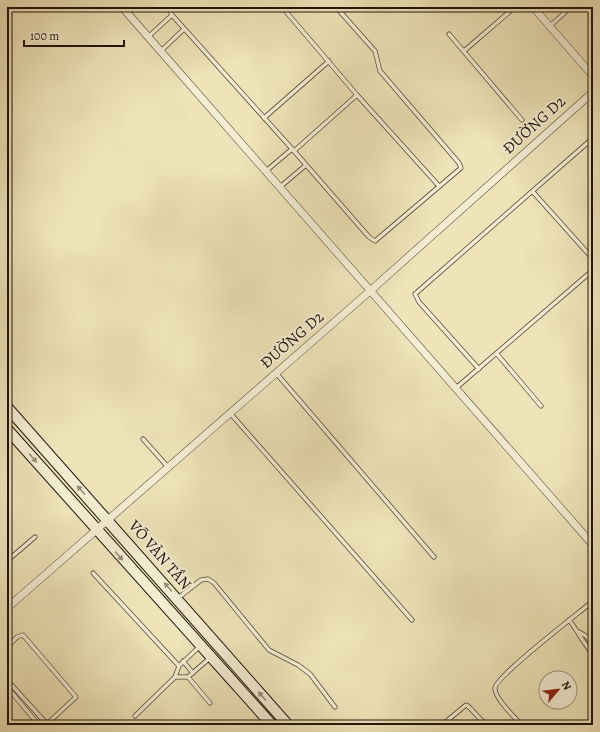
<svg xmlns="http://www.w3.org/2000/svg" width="600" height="732" font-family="Alegreya,serif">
<rect width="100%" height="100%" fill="#eee3b9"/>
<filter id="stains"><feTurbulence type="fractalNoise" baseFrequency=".005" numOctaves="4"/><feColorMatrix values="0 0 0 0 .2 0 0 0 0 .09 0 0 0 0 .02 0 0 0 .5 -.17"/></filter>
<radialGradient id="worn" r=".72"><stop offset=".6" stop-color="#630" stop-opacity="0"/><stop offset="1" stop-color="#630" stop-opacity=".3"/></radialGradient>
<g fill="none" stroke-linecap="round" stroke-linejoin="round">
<defs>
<g id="lane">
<polyline points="282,7 357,95 439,186"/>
<polyline points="172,15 294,151 357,95"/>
<polyline points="550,26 571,7"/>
<polyline points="449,34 522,120"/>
<polyline points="148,37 172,15 168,7"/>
<polyline points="161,51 184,29"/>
<polyline points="464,51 515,7"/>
<polyline points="264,118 329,61"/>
<polyline points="294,151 369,237 375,241 461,168 459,163 380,71 375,51 336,7"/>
<polyline points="266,171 292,149"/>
<polyline points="280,187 306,165"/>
<polyline points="533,192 593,259"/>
<polyline points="497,354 541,406"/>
<polyline points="479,369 419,302 415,294 593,138"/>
<polyline points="276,373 434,557"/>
<polyline points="456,388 593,270"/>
<polyline points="230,413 412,620"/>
<polyline points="143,439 168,467"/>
<polyline points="7,561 35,537"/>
<polyline points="93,573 179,666"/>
<polyline points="178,598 201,580 208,579 214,583 269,650 298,665 310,674 335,707"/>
<path d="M569,620C578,631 583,643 593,654"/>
<polyline points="579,632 586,636 593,644"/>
<polyline points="7,647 17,637 23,635 76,697 49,722 46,723 7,680"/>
<polyline points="183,661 193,673"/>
<polyline points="175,677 188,677 211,657"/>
<polyline points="188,677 210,703"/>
<polyline points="7,687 39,725"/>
<polyline points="135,716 175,677 179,666 200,646"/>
<polyline points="442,725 466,705 468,706 486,725"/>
<path d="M522,725C515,718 494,698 495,688C496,676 579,613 593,601"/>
</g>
<g id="street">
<polyline points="122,7 593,545"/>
<polyline points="533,7 593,76"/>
<polyline points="7,608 370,291 593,92"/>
</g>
<g id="secondary">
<polyline points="7,407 288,725"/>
<polyline points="7,429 272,725"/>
</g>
</defs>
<use href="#lane" stroke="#534836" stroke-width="5"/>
<use href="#street" stroke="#534836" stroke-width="8"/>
<use href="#secondary" stroke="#1f140a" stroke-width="12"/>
<use href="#lane" stroke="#f4edd2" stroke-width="3.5"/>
<use href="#street" stroke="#f4edd2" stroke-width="7"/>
<use href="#secondary" stroke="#f4edd2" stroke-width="10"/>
</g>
<defs><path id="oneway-solid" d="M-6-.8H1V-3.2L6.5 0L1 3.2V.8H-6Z"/></defs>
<g fill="#948b78">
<use href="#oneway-solid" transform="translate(33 458) rotate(49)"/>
<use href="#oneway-solid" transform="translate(81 490) rotate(-132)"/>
<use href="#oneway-solid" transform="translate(119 556) rotate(48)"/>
<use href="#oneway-solid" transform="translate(168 587) rotate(-131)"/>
<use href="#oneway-solid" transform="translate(262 696) rotate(-131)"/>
</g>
<g text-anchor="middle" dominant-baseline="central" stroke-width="4" stroke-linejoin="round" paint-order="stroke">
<g font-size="16" fill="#1f140a" stroke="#f4edd2">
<text transform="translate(534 125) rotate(-42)">ĐƯỜNG D2</text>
<text transform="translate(292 340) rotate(-41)">ĐƯỜNG D2</text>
<text transform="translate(160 555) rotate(49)">VÕ VĂN TẦN</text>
</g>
</g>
<rect width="600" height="732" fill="none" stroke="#eee3b9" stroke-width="24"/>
<rect x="8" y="8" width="584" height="716" fill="none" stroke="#1f140a" stroke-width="2"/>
<rect x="12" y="12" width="576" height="708" fill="none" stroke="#1f140a"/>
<g transform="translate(558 690) rotate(62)"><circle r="19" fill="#f4edd2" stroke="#9f9682"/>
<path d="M0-3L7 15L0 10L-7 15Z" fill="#8f2418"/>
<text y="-6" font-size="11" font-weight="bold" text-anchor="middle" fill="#1f140a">N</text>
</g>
<path d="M24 40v6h100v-6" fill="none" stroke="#1f140a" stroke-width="2"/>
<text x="30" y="40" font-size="12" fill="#1f140a" stroke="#f4edd2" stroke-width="3" paint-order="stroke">100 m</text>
<rect width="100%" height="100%" filter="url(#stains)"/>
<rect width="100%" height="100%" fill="url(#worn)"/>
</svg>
